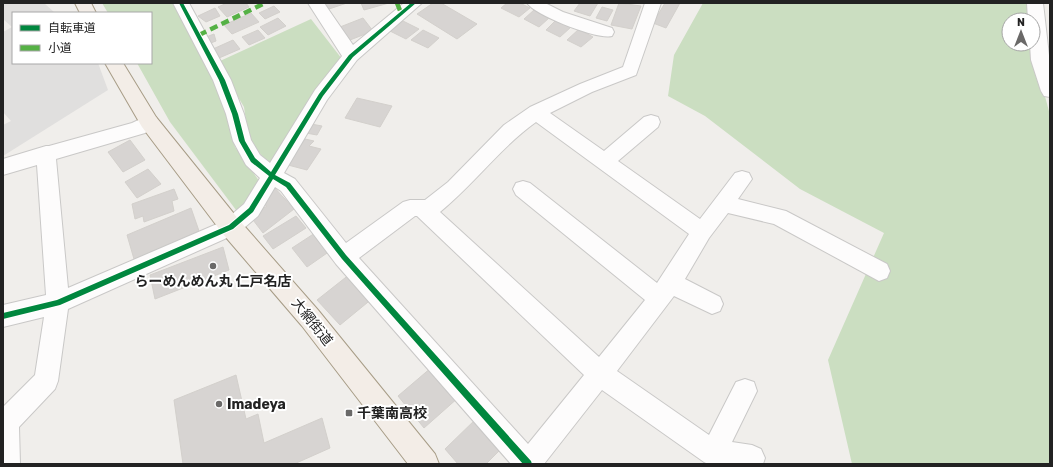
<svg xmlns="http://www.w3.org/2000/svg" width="1053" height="467" font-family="Rubik,'Noto Sans JP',sans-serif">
<rect width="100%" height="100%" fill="#f0eeeb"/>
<g fill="#cbdec1">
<polygon points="102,3 175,3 209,67 229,117 235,147 262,185 247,207 236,210 170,122 137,63 151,63 151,13 108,13"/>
<polygon points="703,3 1029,3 1030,20 1009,20 1009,44 1031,44 1050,115 1050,464 852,464 828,360 884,233 800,189 705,116 668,96 674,55"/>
<polygon points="311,19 342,59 271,165 249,142 244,107 228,80 220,61"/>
</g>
<polygon fill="#e0dfde" points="3,3 44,3 55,13 13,13 13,63 98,63 108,90 3,156 3,125 11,121 3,112 3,32 12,27 3,19"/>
<g fill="#d7d4d2" stroke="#d3d0cc">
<polygon points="227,3 246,3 249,7 227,17 218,7"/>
<polygon points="325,3 347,3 329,9"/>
<polygon points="361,3 389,3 364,10"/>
<polygon points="433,3 441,3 477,24 457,39 417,14"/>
<polygon points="507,3 520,3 530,8 519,17 501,8"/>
<polygon points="580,3 598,3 590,16 574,11"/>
<polygon points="619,3 641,6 632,29 611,25"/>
<polygon points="665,3 680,3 666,28 653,23"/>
<polygon points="274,6 280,12 265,19 259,13"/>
<polygon points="602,7 613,10 607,21 596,18"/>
<polygon points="215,8 220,16 206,22 198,16"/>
<polygon points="534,10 549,18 539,27 524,19"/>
<polygon points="251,13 259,22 232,34 224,25"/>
<polygon points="278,18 286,26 268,35 260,27"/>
<polygon points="363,18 373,31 350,40 340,27"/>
<polygon points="556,20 571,27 560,37 546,30"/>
<polygon points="403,21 419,29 406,39 390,31"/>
<polygon points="579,29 593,37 581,47 567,40"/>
<polygon points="258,30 265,38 249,45 242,37"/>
<polygon points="423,30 439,38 428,48 411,40"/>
<polygon points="214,34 216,41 208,44 206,37"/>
<polygon points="233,40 240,49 219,58 213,49"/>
<polygon points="357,98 392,106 380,127 345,118"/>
<polygon points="311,124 322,126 317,135 306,133"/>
<polygon points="305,139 314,141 309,146 321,149 307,170 288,165"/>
<polygon points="130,140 145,160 123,172 108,152"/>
<polygon points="148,169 161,184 137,198 125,182"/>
<polygon points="273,186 294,209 263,233 250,216 267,206 259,202"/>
<polygon points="174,189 178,199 172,201 174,211 144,222 143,216 135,219 132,204"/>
<polygon points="191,208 199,231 134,259 127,235"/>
<polygon points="296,216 306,228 273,249 263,236"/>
<polygon points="315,233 330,251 307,267 292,248"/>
<polygon points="223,247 229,270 155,299 150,275"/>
<polygon points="350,274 373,298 340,325 317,300"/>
<polygon points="432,367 459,397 424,428 398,396"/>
<polygon points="236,375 246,419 258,414 264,443 322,418 330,448 294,464 183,464 174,400"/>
<polygon points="478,417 505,445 486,464 458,464 445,449"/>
</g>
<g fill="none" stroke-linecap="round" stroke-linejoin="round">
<defs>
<g id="minor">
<path d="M173,3H189L231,80L244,114L251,140L260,155L270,163L315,90L342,56L308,3H324L353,45L404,3H422L357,60L327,100L284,173L295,179L346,243L403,202L410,200H425L448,182L504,125L530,107L580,84L623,67L645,3H661L636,75L592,92L550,113L604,151L644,117L651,115L658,117L660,122L658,127L618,161L700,219L735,173L742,171L749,173L752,179L738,199L786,211L887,264L890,271L887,278L879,281L774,224L728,213L709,238L685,279L720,297L723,304L720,311L712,314L674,296L617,371L709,435L736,382L745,379L754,382L757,391L732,442L752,445L761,449L765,458L763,464H708L704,462L602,390L544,464H511L336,264L281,191L275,187L258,216L238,233L68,309L58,381L55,389L19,427L20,464H3V407L35,375L44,317L3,327V305L46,295L37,165L3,175V159L46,146H49L132,123L149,115L156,117L158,122L156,127L145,133L56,159L68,288L224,221L244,204L260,178L246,165L233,141L226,114L213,80ZM536,122L689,234L657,283L530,183L523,181L516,183L513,189L516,195L645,300L599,357L440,212C474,184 500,148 536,122ZM415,216H417L584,375L528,444L359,258Z"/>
<path d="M527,3H545L563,12L612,28L614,32L612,36C598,40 536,16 527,3Z"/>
<polygon points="1027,3 1043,3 1050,64 1050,97 1044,96 1041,91 1031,60 1030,44 1033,44 1033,20 1028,20"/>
</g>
<g id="major">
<polygon points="75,3 91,3 96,13 80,13"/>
<polygon points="105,63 123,63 156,117 239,220 318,310 435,454 439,464 408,464 302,326 223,234 142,127"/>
</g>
</defs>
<use href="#minor" stroke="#c9c8c7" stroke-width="2"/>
<use href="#major" stroke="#a79c86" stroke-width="2"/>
<use href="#minor" fill="#fdfcfc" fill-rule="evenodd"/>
<use href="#major" fill="#f3ede7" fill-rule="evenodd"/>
<g stroke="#55b145" stroke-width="4.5" stroke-dasharray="8 4.5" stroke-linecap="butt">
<polyline points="397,3 401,13"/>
<polyline points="199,35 265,3"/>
</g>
<defs>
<polygon id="cycleway" points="179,3 183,3 225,80 238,114 245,141 255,158 271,172 319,94 349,55 411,3 416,3 353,57 323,96 275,175 290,183 346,255 531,461 532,464 523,464 342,259 286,187 273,179 253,212 233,229 60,305 3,319 3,313 57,300 229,225 249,208 269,176 251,162 239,141 232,114 219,80"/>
</defs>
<use href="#cycleway" stroke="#fff" stroke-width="2"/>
<use href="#cycleway" fill="#00873e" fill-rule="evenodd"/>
</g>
<g fill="#6a6968" stroke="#fff" stroke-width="1.5">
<circle cx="213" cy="266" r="4"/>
<circle cx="219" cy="404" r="4"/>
<rect x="345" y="409" width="8" height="8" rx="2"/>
</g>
<g text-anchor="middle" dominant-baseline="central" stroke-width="4" stroke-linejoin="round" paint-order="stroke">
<g font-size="14" font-weight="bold" fill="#222" stroke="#fff" text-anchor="start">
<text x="213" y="281" text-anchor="middle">らーめんめん丸 仁戸名店</text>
<text x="227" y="404">Imadeya</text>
<text x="357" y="413">千葉南高校</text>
</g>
<g font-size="14" fill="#222" stroke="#fff">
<text transform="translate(312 322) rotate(51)">大網街道</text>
</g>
</g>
<rect width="1053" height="467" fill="none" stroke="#222222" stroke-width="8"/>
<rect x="12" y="12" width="140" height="52" fill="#ffffff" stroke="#a7a7a7"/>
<rect x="20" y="25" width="20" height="6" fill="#00873e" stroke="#a7a7a7"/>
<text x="48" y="32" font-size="12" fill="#222222">自転車道</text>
<rect x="20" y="45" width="20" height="6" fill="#55b145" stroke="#a7a7a7"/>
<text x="48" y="52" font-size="12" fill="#222222">小道</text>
<g transform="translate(1021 32)"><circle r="19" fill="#ffffff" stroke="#a7a7a7"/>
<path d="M0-3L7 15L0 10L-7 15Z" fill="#6a6968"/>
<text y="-6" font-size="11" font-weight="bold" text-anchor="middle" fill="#222222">N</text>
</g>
</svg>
